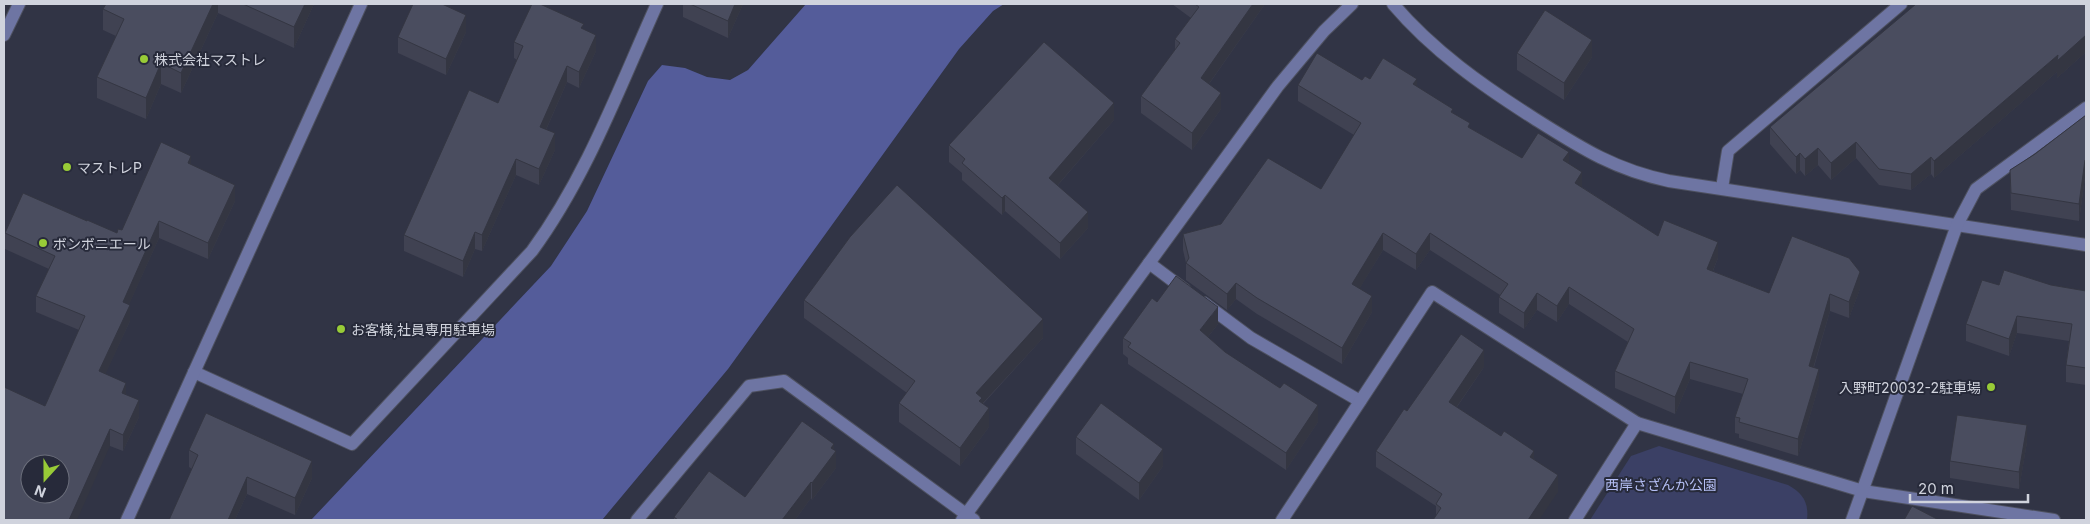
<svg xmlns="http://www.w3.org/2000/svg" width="2090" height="524" font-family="Inter,'Noto Sans JP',sans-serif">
<rect width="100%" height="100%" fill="#313445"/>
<path fill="#3b4065" d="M1659,446L1788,485C1803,493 1809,503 1807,520H1590L1631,456Z"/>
<polygon fill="#545c9a" points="806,4 1004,4 993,11 959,49 728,369 602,520 311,520 551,266 587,211 648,81 662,65 685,68 707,77 730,80 748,70"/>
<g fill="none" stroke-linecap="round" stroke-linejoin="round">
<defs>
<g id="minor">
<path d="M1393,4C1433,51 1483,86 1535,119C1581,148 1615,170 1669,181L2086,245"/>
<polyline points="4,35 19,4"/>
<polyline points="1722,188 1728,151 1901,4"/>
<polyline points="1149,263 1185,290"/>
<polyline points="1204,303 1251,338 1360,401"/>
<path d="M194,372L352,444L532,251C587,176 619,88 657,4"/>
<polyline points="127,520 361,4"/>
<polyline points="637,520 749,386 784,381 974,520"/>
<polyline points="962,520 1278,86 1324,31 1352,4"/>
<polyline points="1282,520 1432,292 1637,423 1863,491 2054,520"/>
<polyline points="1575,520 1637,423"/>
<polyline points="1852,520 1957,225 1976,189 2086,108"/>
</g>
</defs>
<use href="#minor" stroke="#4e5160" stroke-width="14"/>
<use href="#minor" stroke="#6e75a3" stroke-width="12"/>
</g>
<g fill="#404252">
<polygon points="106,4 314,4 294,48 218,13 181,93 161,84 146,119 97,98 97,77 116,36 103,30 103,9"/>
<polygon points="683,4 743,4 728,38 683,17"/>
<polygon points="1172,4 1265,4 1209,84 1221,109 1192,150 1141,113 1141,96 1175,51 1175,39 1191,18"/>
<polygon points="2086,4 2086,52 2057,78 2057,72 1934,178 1931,174 1911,190 1879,185 1856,158 1831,180 1818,165 1805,176 1800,170 1796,174 1770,144 1770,127"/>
<polygon points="584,29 596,51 579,88 567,82 546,130 555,150 539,185 516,175 482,251 475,249 463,277 404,251 404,235 498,103 517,60 514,58 514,42"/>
<polygon points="466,32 446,75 398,53 398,37"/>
<polygon points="1517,53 1592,57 1564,100 1517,70"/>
<polygon points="1370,79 1417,87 1453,113 1470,128 1522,158 1569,164 1582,187 1658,236 1718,258 1713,271 1769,293 1860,289 1849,318 1830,311 1814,367 1819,385 1798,456 1739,438 1739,434 1735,433 1735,417 1743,394 1690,379 1675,414 1615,388 1615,371 1628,342 1569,304 1557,322 1537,310 1524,329 1499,313 1499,297 1500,295 1430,250 1416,270 1383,250 1359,289 1372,312 1342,364 1257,314 1236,299 1227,310 1186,280 1186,263 1183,250 1183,234 1221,224 1321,189 1354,135 1298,101 1298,85 1362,80"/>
<polygon points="2086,115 2086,178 2085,177 2079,221 2011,210 2010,170 2035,154"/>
<polygon points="1114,120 1058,185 1088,228 1060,259 1005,211 1002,215 962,180 962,173 949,162 949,145"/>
<polygon points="191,165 235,201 208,259 159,238 129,304 130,321 105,374 126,395 139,417 123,451 110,446 45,406 79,330 36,312 36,296 49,269 5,249 5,233 87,221 117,233 122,230"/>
<polygon points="1999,285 2051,285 2086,291 2086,385 2066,382 2066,365 2069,341 2017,333 2009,356 1966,341 1966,324"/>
<polygon points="804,300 1043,338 983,404 989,427 960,466 899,422 899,403 907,393 804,318"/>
<polygon points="1157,302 1218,324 1208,337 1225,352 1318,422 1286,470 1128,364 1128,358 1123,354 1123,338"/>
<polygon points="1484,367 1457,407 1534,459 1558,492 1436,516 1436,506 1376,467 1376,451 1407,411"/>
<polygon points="1076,437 1163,466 1139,500 1076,454"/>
<polygon points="2027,442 2019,489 1950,478 1950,461"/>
<polygon points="189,450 312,478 295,515 247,494 235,520 169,520 192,469 189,467"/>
<polygon points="834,450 836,468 812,500 811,498 795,520 674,520 674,517 745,497"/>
</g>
<g fill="#343642">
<polygon points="213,4 218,4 218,13 181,93 181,73"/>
<polygon points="305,4 314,4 294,48 294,27"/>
<polygon points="735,4 743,4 728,38 728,21"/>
<polygon points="1253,4 1265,4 1201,95 1201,78"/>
<polygon points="466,15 466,32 446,75 446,59"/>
<polygon points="596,35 596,51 579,88 579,72"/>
<polygon points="2086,35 2086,52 2057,78 2057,72 1934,178 1934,161 2058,55"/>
<polygon points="1592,40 1592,57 1564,100 1564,83"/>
<polygon points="161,63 161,84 146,119 146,98"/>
<polygon points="567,66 567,82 540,143 540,127"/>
<polygon points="1417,79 1417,95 1413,84"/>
<polygon points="1221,93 1221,109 1192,150 1192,133"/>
<polygon points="1114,103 1114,120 1049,195 1049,178"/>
<polygon points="555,133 555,150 539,185 539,169"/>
<polygon points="1856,142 1856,158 1831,180 1831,163"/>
<polygon points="1818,148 1818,165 1805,176 1805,159"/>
<polygon points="1569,152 1569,168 1563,160"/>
<polygon points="1800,153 1800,170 1796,174 1796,157"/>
<polygon points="191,156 191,172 188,163"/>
<polygon points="1931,157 1931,174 1911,190 1911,174"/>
<polygon points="516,159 516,175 482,251 482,235"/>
<polygon points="2085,160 2085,177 2079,221 2079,204"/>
<polygon points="1582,172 1582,189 1575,183"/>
<polygon points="235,185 235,201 208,259 208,243"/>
<polygon points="1005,195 1005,211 1002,215 1002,198"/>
<polygon points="1088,212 1088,228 1060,259 1060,243"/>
<polygon points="159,221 159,238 123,318 123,302"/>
<polygon points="475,232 475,249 463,277 463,261"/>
<polygon points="1383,233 1383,250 1352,301 1352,284"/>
<polygon points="1430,233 1430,250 1416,270 1416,254"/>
<polygon points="1718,242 1718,258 1707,285 1707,269"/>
<polygon points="1860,272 1860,289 1849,318 1849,302"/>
<polygon points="1236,283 1236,299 1227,310 1227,294"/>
<polygon points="1569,287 1569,304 1557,322 1557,306"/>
<polygon points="1537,293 1537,310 1524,329 1524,313"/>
<polygon points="1830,294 1830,311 1809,382 1809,366"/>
<polygon points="1372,296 1372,312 1342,364 1342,348"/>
<polygon points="130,305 130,321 99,388 99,371"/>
<polygon points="1218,307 1218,324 1200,347 1200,330"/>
<polygon points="2017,316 2017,333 2009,356 2009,339"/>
<polygon points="1043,319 1043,338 982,404 982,416 976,393"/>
<polygon points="1484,350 1484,367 1449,418 1449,402"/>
<polygon points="1690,362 1690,379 1675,414 1675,397"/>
<polygon points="1819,369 1819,385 1798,456 1798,439"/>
<polygon points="126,383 126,400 122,393"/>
<polygon points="139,400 139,417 123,451 123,435"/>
<polygon points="1318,405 1318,422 1286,470 1286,453"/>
<polygon points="989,408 989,427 960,466 960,448"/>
<polygon points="2027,425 2027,442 2019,489 2019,472"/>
<polygon points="110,429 110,446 77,520 69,520"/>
<polygon points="834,444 834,454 836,451 836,468 812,500 812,483"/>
<polygon points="1163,449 1163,466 1139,500 1139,483"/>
<polygon points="1534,451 1534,468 1530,457"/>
<polygon points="312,461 312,478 295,515 295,498"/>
<polygon points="1558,475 1558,492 1539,520 1528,520"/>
<polygon points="247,477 247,494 235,520 228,520"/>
<polygon points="811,482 811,498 795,520 782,520"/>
</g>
<g fill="#4a4d5f" stroke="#343642" fill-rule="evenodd">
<polygon points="106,4 213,4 181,73 161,63 146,98 97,77 124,19 103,9"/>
<polygon points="243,4 305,4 294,27"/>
<polygon points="413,4 442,4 466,15 446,59 398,37"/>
<polygon points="532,4 540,4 584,24 581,28 596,35 579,72 567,66 540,127 555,133 539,169 516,159 482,235 475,232 463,261 404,235 469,90 498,103 523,46 514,42"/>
<polygon points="690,4 735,4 728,21"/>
<polygon points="1195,4 1253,4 1201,78 1221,93 1192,133 1141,96 1180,43 1175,39 1199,7"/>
<polygon points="1916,4 2086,4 2086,35 2057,61 2058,55 1934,161 1931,157 1911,174 1879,169 1856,142 1831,163 1818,148 1805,159 1800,153 1796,157 1770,127"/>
<polygon points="1545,10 1592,40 1564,83 1517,53"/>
<polygon points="1044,42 1114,103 1049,178 1088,212 1060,243 1005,195 1002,198 962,163 965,159 949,145"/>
<polygon points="1317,53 1362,80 1365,76 1370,79 1383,58 1417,79 1413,84 1453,109 1451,112 1470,123 1468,127 1522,158 1538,133 1569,152 1563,160 1582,172 1575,183 1658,236 1664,220 1718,242 1707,269 1769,293 1792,236 1849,258 1860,272 1849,302 1830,294 1809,366 1819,369 1798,439 1739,422 1740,418 1735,417 1748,379 1690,362 1675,397 1615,371 1634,329 1569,287 1557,306 1537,293 1524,313 1499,297 1508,284 1430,233 1416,254 1383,233 1352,284 1372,296 1342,348 1257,298 1236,283 1227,294 1186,263 1189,258 1183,234 1221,224 1268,158 1321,189 1361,123 1298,85"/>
<polygon points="2086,115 2086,161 2085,160 2079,204 2011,193 2010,170 2035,154"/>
<path d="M161,142L191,156L188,163L235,185L208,243L159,221L123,302L130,305L99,371L126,383L122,393L139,400L123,435L110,429L69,520H4V387L45,406L85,316L36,296L55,256L5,233L23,193L87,221V220L117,233L118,229L122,230ZM30,464H60V494H30Z"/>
<polygon points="897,185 1043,319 976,393 982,398 979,401 989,408 960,448 899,403 915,381 804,300 850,237"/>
<polygon points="2004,270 2051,285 2086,291 2086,368 2066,365 2072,324 2017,316 2009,339 1966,324 1982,280 1999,285"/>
<polygon points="1176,276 1218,307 1200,330 1225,352 1280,388 1284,383 1318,405 1286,453 1128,347 1131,343 1123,338 1152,298 1157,302"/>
<polygon points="1461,334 1484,350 1449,402 1501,436 1504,431 1534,451 1530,457 1558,475 1528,520 1433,520 1441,508 1436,504 1442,494 1376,451 1404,409 1407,411"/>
<polygon points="1101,403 1163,449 1139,483 1076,437"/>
<polygon points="206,413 312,461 295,498 247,477 228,520 169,520 198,455 189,450"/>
<polygon points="1957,415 2027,425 2019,472 1950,461"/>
<polygon points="802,421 834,444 831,448 836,451 812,483 811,482 782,520 678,520 674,517 709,471 745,497"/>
<polygon points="1912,506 1939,520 1904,520"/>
</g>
<g fill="#98cb37" stroke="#272a3a" stroke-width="2">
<circle cx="144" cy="59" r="5"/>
<circle cx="67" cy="167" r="5"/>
<circle cx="43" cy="243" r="5"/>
<circle cx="341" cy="329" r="5"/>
<circle cx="1991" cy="387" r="5"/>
</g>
<g text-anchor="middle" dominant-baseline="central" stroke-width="4" stroke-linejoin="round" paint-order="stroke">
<g font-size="14" fill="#d0d3dd" stroke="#272a3a" text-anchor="start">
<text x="154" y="59">株式会社マストレ</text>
<text x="77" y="167">マストレP</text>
<text x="53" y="243">ボンボニエール</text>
<text x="351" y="329">お客様,社員専用駐車場</text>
<text x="1981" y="387" text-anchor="end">入野町20032-2駐車場</text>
</g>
<g font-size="14" fill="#b4bef4" stroke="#272a3a">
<text x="1661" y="484">西岸さざんか公園</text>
</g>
</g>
<rect width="2090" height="524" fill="none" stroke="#d0d3dd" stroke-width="10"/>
<g transform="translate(45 479) rotate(201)"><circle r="24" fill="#272a3a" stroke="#6b6e7b"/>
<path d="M0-4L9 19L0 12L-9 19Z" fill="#98cb37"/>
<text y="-8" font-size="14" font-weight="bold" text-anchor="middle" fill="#d0d3dd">N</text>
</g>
<path d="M1910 494v8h118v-8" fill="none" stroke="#d0d3dd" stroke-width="2.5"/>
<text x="1918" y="494" font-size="15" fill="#d0d3dd" stroke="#272a3a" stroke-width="4" paint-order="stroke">20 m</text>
</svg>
